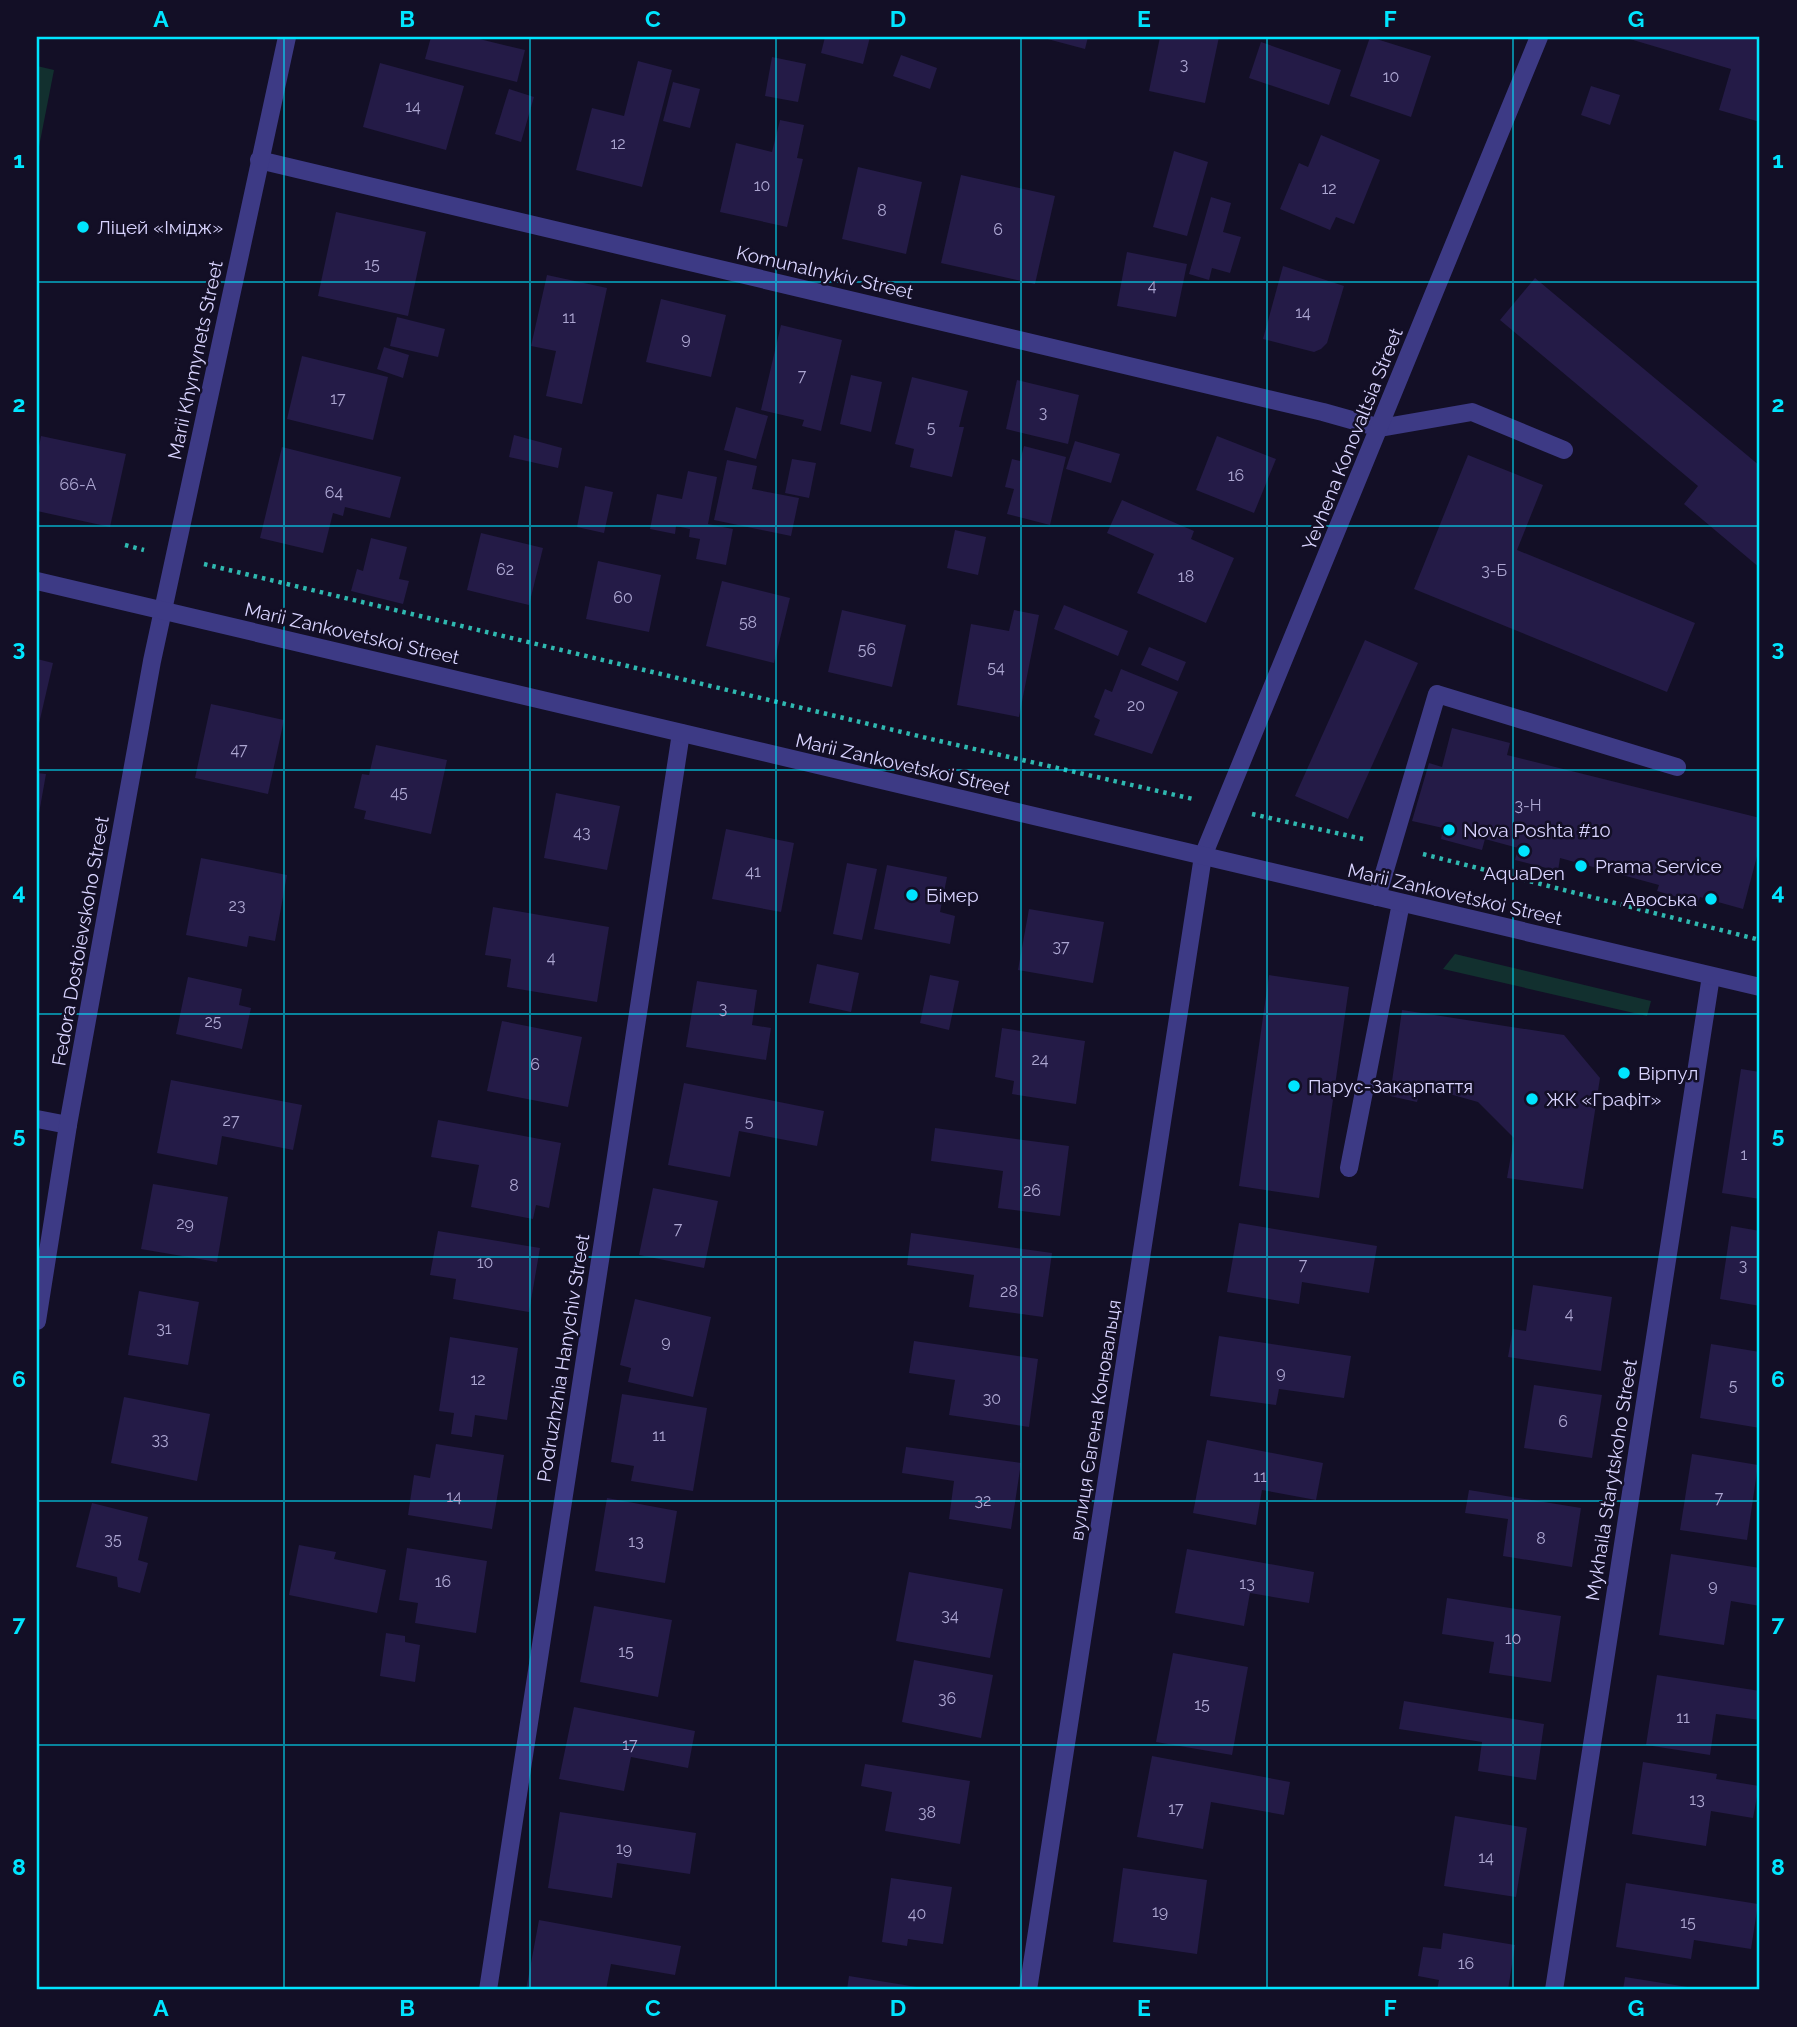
<svg xmlns="http://www.w3.org/2000/svg" width="1797" height="2027" font-family="Raleway,sans-serif">
<rect width="100%" height="100%" fill="#130f26"/>
<g fill="#12302f">
<polygon points="37,66 54,70 37,157"/>
<polygon points="1455,954 1651,1001 1647,1016 1443,969"/>
</g>
<g fill="#241b47">
<polygon points="431,37 471,37 525,50 517,82 425,59"/>
<polygon points="825,37 870,37 863,64 821,53"/>
<polygon points="1040,37 1088,37 1085,49"/>
<polygon points="1160,37 1219,37 1205,103 1149,91"/>
<polygon points="1370,37 1431,56 1411,117 1350,96"/>
<polygon points="1623,37 1760,37 1760,122 1719,110 1731,69"/>
<polygon points="1261,42 1341,70 1329,105 1249,78"/>
<polygon points="901,55 937,68 930,89 893,76"/>
<polygon points="772,57 806,64 798,102 765,96"/>
<polygon points="638,61 672,70 642,187 576,170 592,108 624,116"/>
<polygon points="380,63 464,86 446,150 363,127"/>
<polygon points="673,82 700,89 690,128 663,121"/>
<polygon points="1591,86 1620,95 1610,125 1581,115"/>
<polygon points="509,89 534,97 521,142 495,134"/>
<polygon points="780,120 804,125 797,158 803,159 787,227 720,212 736,143 772,152"/>
<polygon points="1321,135 1380,160 1354,224 1336,217 1330,230 1280,209 1299,163 1308,167"/>
<polygon points="1174,151 1208,162 1187,236 1153,227"/>
<polygon points="858,167 922,182 906,254 842,239"/>
<polygon points="961,175 1055,196 1035,284 941,263"/>
<polygon points="1211,197 1231,203 1223,232 1241,237 1230,273 1212,268 1209,280 1189,274"/>
<polygon points="336,212 426,232 408,316 318,296"/>
<polygon points="1127,252 1187,264 1176,317 1117,306"/>
<polygon points="1283,266 1344,286 1327,343 1321,349 1314,352 1263,339"/>
<polygon points="547,275 607,288 582,404 546,396 556,351 531,346"/>
<polygon points="1535,278 1760,466 1760,568 1684,504 1698,486 1500,320"/>
<polygon points="661,299 726,315 711,377 646,362"/>
<polygon points="397,317 445,329 438,357 390,346"/>
<polygon points="781,325 842,340 821,431 802,426 804,420 761,410"/>
<polygon points="384,347 409,355 403,378 377,369"/>
<polygon points="302,356 388,377 373,440 287,419"/>
<polygon points="851,375 882,382 871,432 840,424"/>
<polygon points="912,377 968,391 959,427 964,427 952,477 910,467 914,449 895,444"/>
<polygon points="1017,380 1079,395 1068,444 1006,429"/>
<polygon points="736,407 768,416 756,459 724,450"/>
<polygon points="514,435 562,448 558,468 509,457"/>
<polygon points="41,436 126,454 110,527 37,511 37,457"/>
<polygon points="1217,436 1276,459 1254,513 1196,490"/>
<polygon points="1075,441 1120,454 1111,483 1066,469"/>
<polygon points="1024,446 1066,457 1050,525 1007,514 1014,489 1005,487 1012,459 1020,461"/>
<polygon points="282,447 401,477 390,518 345,507 343,516 333,513 323,553 260,538"/>
<polygon points="1468,455 1543,485 1517,550 1695,623 1667,692 1414,589"/>
<polygon points="792,459 816,463 809,498 785,493"/>
<polygon points="727,460 757,466 752,489 799,498 791,536 714,520"/>
<polygon points="688,471 717,477 708,524 733,529 726,565 696,559 700,539 689,537 690,529 676,526 675,534 650,529 657,494 682,499"/>
<polygon points="585,486 613,492 604,533 577,527"/>
<polygon points="1122,500 1194,531 1191,539 1234,558 1206,623 1137,593 1154,554 1107,533"/>
<polygon points="955,530 986,537 978,575 947,568"/>
<polygon points="481,533 543,548 529,605 467,590"/>
<polygon points="371,538 407,547 399,579 409,581 403,604 351,591 357,569 363,571"/>
<polygon points="598,561 661,575 649,632 586,619"/>
<polygon points="722,581 790,598 774,663 706,646"/>
<polygon points="1064,605 1128,631 1118,656 1054,629"/>
<polygon points="842,610 906,625 892,687 828,672"/>
<polygon points="1014,610 1039,615 1019,717 957,705 971,624 1009,631"/>
<polygon points="1365,640 1418,663 1348,819 1295,796"/>
<polygon points="1149,647 1186,662 1178,681 1141,665"/>
<polygon points="37,659 53,663 38,728 37,728"/>
<polygon points="1121,669 1178,692 1152,754 1094,735 1100,720 1094,717 1105,689 1112,692"/>
<polygon points="211,704 284,720 268,794 195,778"/>
<polygon points="1452,728 1510,743 1507,755 1760,818 1760,845 1743,909 1700,897 1698,903 1657,891 1659,885 1560,858 1558,871 1515,860 1518,848 1485,839 1482,850 1441,839 1443,828 1412,821 1429,763 1442,767"/>
<polygon points="376,745 447,760 431,834 364,819 366,811 354,808 362,774 369,775"/>
<polygon points="37,773 46,774 38,819 37,819"/>
<polygon points="556,793 620,806 607,870 544,858"/>
<polygon points="726,829 794,843 781,912 712,899"/>
<polygon points="201,858 287,875 275,941 249,936 247,947 186,935"/>
<polygon points="847,863 877,869 862,940 833,934"/>
<polygon points="887,865 947,877 940,912 955,916 950,944 874,929"/>
<polygon points="493,907 609,927 597,1002 507,987 511,959 485,955"/>
<polygon points="1029,909 1104,922 1093,983 1018,970"/>
<polygon points="817,964 859,973 851,1012 809,1003"/>
<polygon points="930,975 959,981 949,1030 920,1023"/>
<polygon points="1269,975 1349,987 1319,1198 1239,1186"/>
<polygon points="188,977 242,989 239,1005 251,1008 242,1049 176,1034"/>
<polygon points="697,981 757,990 752,1025 771,1028 766,1060 686,1047"/>
<polygon points="1402,1010 1564,1035 1600,1078 1583,1189 1507,1178 1514,1138 1478,1102 1421,1086 1417,1102 1390,1096"/>
<polygon points="502,1021 582,1037 568,1107 487,1091"/>
<polygon points="1002,1028 1085,1041 1076,1104 1012,1094 1014,1081 995,1077"/>
<polygon points="1741,1069 1760,1072 1760,1199 1722,1193"/>
<polygon points="171,1080 302,1105 293,1150 222,1136 217,1165 157,1153"/>
<polygon points="684,1083 824,1111 817,1146 739,1131 730,1177 668,1165"/>
<polygon points="438,1120 561,1143 549,1208 536,1205 533,1219 471,1207 479,1165 431,1157"/>
<polygon points="935,1128 1069,1146 1060,1216 998,1208 1003,1171 931,1161"/>
<polygon points="153,1184 228,1197 217,1262 141,1249"/>
<polygon points="653,1188 718,1201 704,1268 639,1255"/>
<polygon points="1239,1223 1377,1246 1369,1293 1302,1282 1299,1304 1227,1292"/>
<polygon points="1731,1226 1760,1231 1760,1306 1720,1299"/>
<polygon points="438,1231 540,1248 529,1312 453,1299 456,1279 430,1275"/>
<polygon points="911,1233 1052,1253 1043,1317 969,1307 974,1275 907,1265"/>
<polygon points="1533,1285 1612,1297 1601,1371 1508,1357 1513,1329 1526,1331"/>
<polygon points="139,1291 199,1302 188,1365 128,1355"/>
<polygon points="635,1299 711,1317 693,1397 628,1382 631,1368 620,1365"/>
<polygon points="1219,1336 1351,1356 1344,1398 1279,1389 1276,1405 1210,1396"/>
<polygon points="450,1337 518,1348 507,1420 475,1415 472,1437 451,1434 454,1413 439,1411"/>
<polygon points="914,1341 1038,1359 1029,1427 949,1415 955,1380 909,1373"/>
<polygon points="1711,1344 1760,1352 1760,1428 1700,1418"/>
<polygon points="1534,1385 1602,1395 1592,1458 1524,1448"/>
<polygon points="622,1394 707,1408 693,1491 631,1481 634,1466 611,1462"/>
<polygon points="124,1397 210,1414 197,1481 111,1463"/>
<polygon points="1207,1440 1323,1463 1316,1500 1262,1490 1256,1525 1193,1513"/>
<polygon points="436,1444 504,1455 492,1529 408,1515 414,1475 430,1478"/>
<polygon points="906,1447 1021,1463 1011,1529 949,1519 954,1481 902,1473"/>
<polygon points="1692,1454 1758,1465 1747,1540 1680,1530"/>
<polygon points="1469,1490 1581,1508 1572,1567 1503,1556 1508,1519 1465,1513"/>
<polygon points="607,1498 677,1511 665,1583 595,1571"/>
<polygon points="92,1503 148,1517 138,1560 148,1563 140,1593 118,1587 117,1577 76,1567"/>
<polygon points="299,1545 336,1552 334,1559 386,1570 377,1613 289,1595"/>
<polygon points="407,1548 487,1561 476,1633 415,1623 418,1603 399,1600"/>
<polygon points="1187,1549 1314,1572 1309,1603 1250,1593 1244,1626 1175,1613"/>
<polygon points="1671,1554 1760,1568 1760,1606 1731,1601 1724,1645 1659,1635"/>
<polygon points="909,1572 1003,1589 990,1658 896,1641"/>
<polygon points="1447,1598 1561,1616 1551,1682 1489,1673 1494,1642 1442,1634"/>
<polygon points="594,1606 672,1620 658,1697 580,1682"/>
<polygon points="386,1633 405,1636 405,1642 420,1645 415,1682 380,1676"/>
<polygon points="1173,1653 1248,1667 1232,1755 1156,1742"/>
<polygon points="914,1660 993,1675 981,1738 902,1722"/>
<polygon points="1657,1675 1760,1691 1760,1720 1716,1714 1710,1755 1646,1745"/>
<polygon points="1404,1701 1544,1724 1536,1780 1478,1771 1482,1742 1399,1729"/>
<polygon points="574,1707 695,1731 688,1768 631,1757 624,1791 559,1779"/>
<polygon points="1152,1756 1290,1782 1284,1815 1211,1802 1203,1849 1137,1837"/>
<polygon points="1643,1762 1717,1774 1716,1779 1759,1786 1753,1818 1711,1811 1706,1846 1632,1834"/>
<polygon points="865,1764 970,1781 960,1844 885,1831 892,1792 861,1786"/>
<polygon points="560,1812 696,1833 690,1874 617,1863 612,1898 548,1888"/>
<polygon points="1455,1816 1527,1828 1516,1897 1444,1886"/>
<polygon points="1123,1868 1207,1880 1197,1954 1113,1942"/>
<polygon points="891,1878 952,1887 943,1944 908,1939 907,1946 882,1942"/>
<polygon points="1626,1883 1758,1904 1751,1949 1694,1940 1691,1959 1616,1947"/>
<polygon points="539,1920 681,1946 675,1975 611,1964 606,1990 526,1990"/>
<polygon points="1443,1933 1515,1945 1508,1990 1437,1990 1439,1980 1418,1976 1423,1947 1441,1949"/>
<polygon points="849,1976 929,1989 929,1990 847,1990"/>
<polygon points="1625,1977 1700,1989 1700,1990 1623,1990"/>
</g>
<g fill="none" stroke-linecap="round" stroke-linejoin="round">
<g stroke="#2fb8b0" stroke-width="4.5" stroke-dasharray="3.5 5" stroke-linecap="butt">
<polyline points="125,545 144,550"/>
<polyline points="204,564 935,740 1193,799"/>
<polyline points="1252,814 1363,839"/>
<polyline points="1423,854 1760,940"/>
</g>
<g stroke="#3d3a85" stroke-width="18">
<polyline points="1380,428 1472,412 1564,450"/>
<polyline points="1377,897 1437,694 1677,767"/>
<polyline points="1349,1168 1401,903"/>
</g>
<g stroke="#3d3a85" stroke-width="18">
<polyline points="259,160 1323,412 1380,428"/>
<polyline points="37,1119 68,1125"/>
<polyline points="37,1321 68,1125 152,661 287,37"/>
<polyline points="488,1990 681,733"/>
<polyline points="1028,1990 1203,856 1539,37"/>
<polyline points="1554,1990 1711,976"/>
</g>
<polyline stroke="#3d3a85" stroke-width="18" points="37,581 1760,987"/>
</g>
<path fill="none" stroke="#00e5ff" stroke-width="2" stroke-opacity="0.55" d="M284,37V1990M530,37V1990M776,37V1990M1021,37V1990M1267,37V1990M1513,37V1990M37,282H1760M37,526H1760M37,770H1760M37,1014H1760M37,1257H1760M37,1501H1760M37,1745H1760"/>
<g fill="#00e5ff" stroke="#130f26" stroke-width="2.5">
<circle cx="83" cy="227" r="7"/>
<circle cx="1449" cy="830" r="7"/>
<circle cx="1524" cy="851" r="7"/>
<circle cx="1581" cy="866" r="7"/>
<circle cx="912" cy="895" r="7"/>
<circle cx="1711" cy="899" r="7"/>
<circle cx="1624" cy="1073" r="7"/>
<circle cx="1294" cy="1086" r="7"/>
<circle cx="1532" cy="1099" r="7"/>
</g>
<g text-anchor="middle" dominant-baseline="central" stroke-width="5" stroke-linejoin="round" paint-order="stroke">
<g font-size="16" fill="#aca6d1">
<text x="1184" y="64">3</text>
<text x="1391" y="76">10</text>
<text x="413" y="106">14</text>
<text x="618" y="143">12</text>
<text x="762" y="185">10</text>
<text x="1329" y="188">12</text>
<text x="882" y="210">8</text>
<text x="998" y="229">6</text>
<text x="372" y="264">15</text>
<text x="1152" y="285">4</text>
<text x="1303" y="312">14</text>
<text x="569" y="317">11</text>
<text x="686" y="338">9</text>
<text x="802" y="375">7</text>
<text x="338" y="398">17</text>
<text x="1043" y="412">3</text>
<text x="931" y="427">5</text>
<text x="1236" y="475">16</text>
<text x="78" y="484">66-А</text>
<text x="334" y="492">64</text>
<text x="505" y="569">62</text>
<text x="1494" y="570">3-Б</text>
<text x="1186" y="576">18</text>
<text x="623" y="597">60</text>
<text x="748" y="622">58</text>
<text x="867" y="649">56</text>
<text x="996" y="667">54</text>
<text x="1136" y="705">20</text>
<text x="239" y="749">47</text>
<text x="399" y="792">45</text>
<text x="1528" y="805">3-Н</text>
<text x="582" y="832">43</text>
<text x="753" y="871">41</text>
<text x="237" y="905">23</text>
<text x="1061" y="946">37</text>
<text x="551" y="957">4</text>
<text x="723" y="1008">3</text>
<text x="213" y="1021">25</text>
<text x="1040" y="1059">24</text>
<text x="535" y="1064">6</text>
<text x="231" y="1120">27</text>
<text x="749" y="1121">5</text>
<text x="1744" y="1154">1</text>
<text x="514" y="1185">8</text>
<text x="1032" y="1190">26</text>
<text x="185" y="1223">29</text>
<text x="678" y="1228">7</text>
<text x="485" y="1262">10</text>
<text x="1303" y="1264">7</text>
<text x="1743" y="1265">3</text>
<text x="1009" y="1291">28</text>
<text x="1569" y="1313">4</text>
<text x="164" y="1328">31</text>
<text x="666" y="1341">9</text>
<text x="1281" y="1372">9</text>
<text x="478" y="1379">12</text>
<text x="1733" y="1385">5</text>
<text x="992" y="1398">30</text>
<text x="1563" y="1421">6</text>
<text x="659" y="1435">11</text>
<text x="160" y="1439">33</text>
<text x="1260" y="1476">11</text>
<text x="454" y="1496">14</text>
<text x="1719" y="1497">7</text>
<text x="983" y="1500">32</text>
<text x="1541" y="1538">8</text>
<text x="113" y="1539">35</text>
<text x="636" y="1541">13</text>
<text x="443" y="1581">16</text>
<text x="1247" y="1583">13</text>
<text x="1713" y="1585">9</text>
<text x="950" y="1615">34</text>
<text x="1513" y="1638">10</text>
<text x="626" y="1651">15</text>
<text x="947" y="1698">36</text>
<text x="1202" y="1704">15</text>
<text x="1683" y="1717">11</text>
<text x="630" y="1744">17</text>
<text x="1697" y="1799">13</text>
<text x="1176" y="1808">17</text>
<text x="927" y="1812">38</text>
<text x="624" y="1848">19</text>
<text x="1486" y="1857">14</text>
<text x="1160" y="1911">19</text>
<text x="917" y="1913">40</text>
<text x="1688" y="1922">15</text>
<text x="1466" y="1963">16</text>
</g>
<g font-size="19" fill="#d9d4ff" stroke="#130f26" text-anchor="start">
<text x="97" y="227">Ліцей «Імідж»</text>
<text x="1463" y="830">Nova Poshta #10</text>
<text x="1595" y="866">Prama Service</text>
<text x="1524" y="873" text-anchor="middle">AquaDen</text>
<text x="926" y="895">Бімер</text>
<text x="1697" y="899" text-anchor="end">Авоська</text>
<text x="1638" y="1073">Вірпул</text>
<text x="1308" y="1086">Парус-Закарпаття</text>
<text x="1546" y="1099">ЖК «Графіт»</text>
</g>
<g font-size="19" fill="#d9d4ff" stroke="#130f26">
<text transform="translate(825 272) rotate(13)">Komunalnykiv Street</text>
<text transform="translate(195 360) rotate(-78)">Marii Khymynets Street</text>
<text transform="translate(1352 439) rotate(-68)">Yevhena Konovaltsia Street</text>
<text transform="translate(352 633) rotate(13)">Marii Zankovetskoi Street</text>
<text transform="translate(903 764) rotate(13)">Marii Zankovetskoi Street</text>
<text transform="translate(1455 894) rotate(13)">Marii Zankovetskoi Street</text>
<text transform="translate(80 941) rotate(-80)">Fedora Dostoievskoho Street</text>
<text transform="translate(563 1358) rotate(-81)">Podruzhzhia Hanychiv Street</text>
<text transform="translate(1095 1420) rotate(-81)">вулиця Євгена Коновальця</text>
<text transform="translate(1611 1480) rotate(-81)">Mykhaila Starytskoho Street</text>
</g>
</g>
<rect width="1797" height="2027" fill="none" stroke="#130f26" stroke-width="77"/>
<rect x="38" y="38" width="1720" height="1950" fill="none" stroke="#00e5ff" stroke-width="2.5"/>
<g font-size="23" text-anchor="middle" font-weight="bold" fill="#00e5ff">
<text x="161" y="27">A</text>
<text x="407" y="27">B</text>
<text x="653" y="27">C</text>
<text x="898" y="27">D</text>
<text x="1144" y="27">E</text>
<text x="1390" y="27">F</text>
<text x="1636" y="27">G</text>
<text x="19" y="168">1</text>
<text x="1778" y="168">1</text>
<text x="19" y="412">2</text>
<text x="1778" y="412">2</text>
<text x="19" y="656">3</text>
<text x="1778" y="656">3</text>
<text x="19" y="900">4</text>
<text x="1778" y="900">4</text>
<text x="19" y="1143">5</text>
<text x="1778" y="1143">5</text>
<text x="19" y="1387">6</text>
<text x="1778" y="1387">6</text>
<text x="19" y="1631">7</text>
<text x="1778" y="1631">7</text>
<text x="19" y="1875">8</text>
<text x="1778" y="1875">8</text>
<text x="161" y="2016">A</text>
<text x="407" y="2016">B</text>
<text x="653" y="2016">C</text>
<text x="898" y="2016">D</text>
<text x="1144" y="2016">E</text>
<text x="1390" y="2016">F</text>
<text x="1636" y="2016">G</text>
</g>
</svg>
